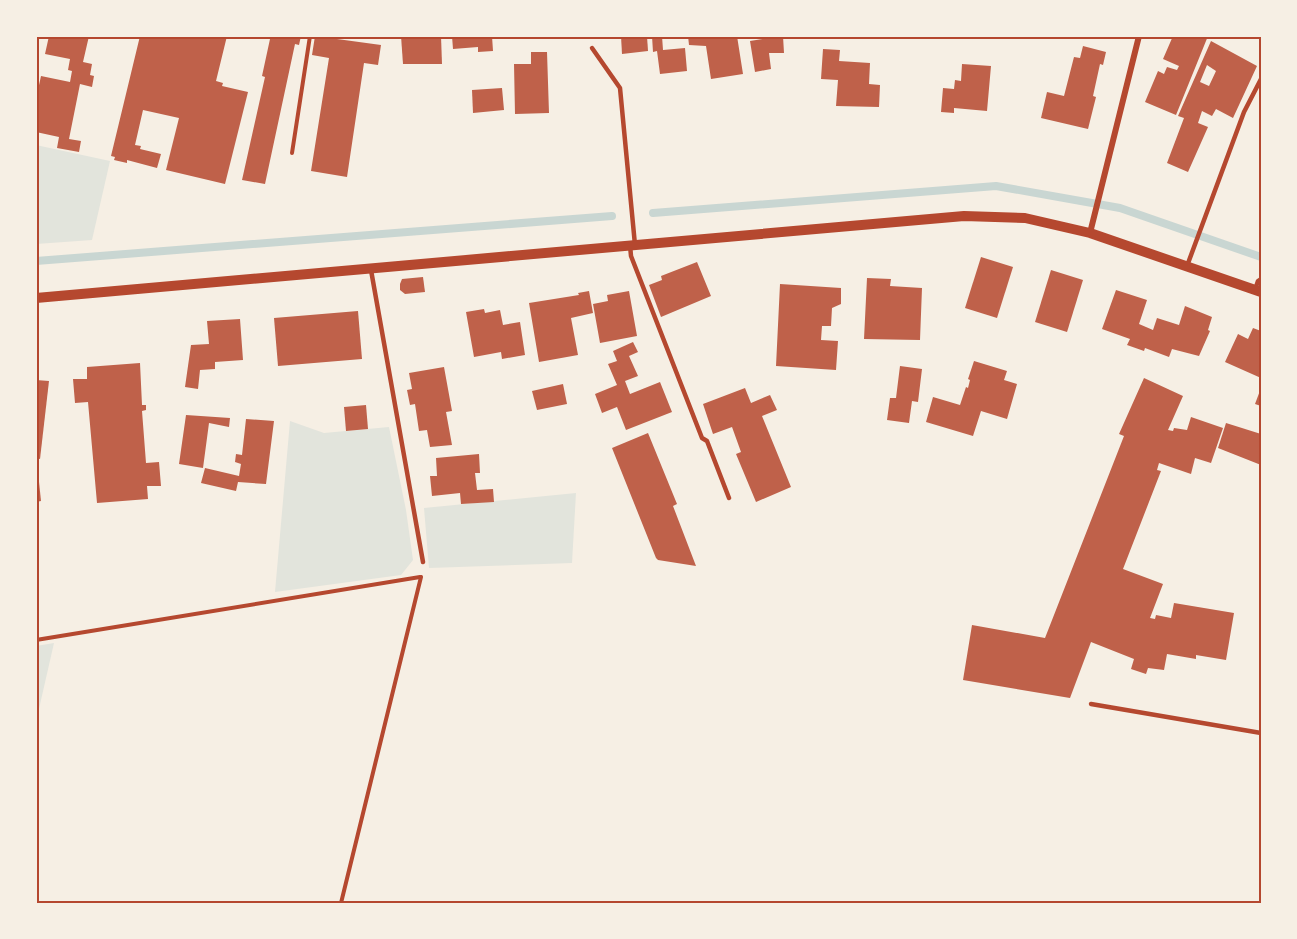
<svg xmlns="http://www.w3.org/2000/svg" width="1297" height="939" font-family="'Source Sans 3',sans-serif">
<rect width="100%" height="100%" fill="#f6efe4"/>
<g fill="#e2e4dc">
<polygon points="36,145 110,161 92,240 36,244"/>
<polygon points="290,421 324,433 389,427 406,510 413,560 401,575 275,592"/>
<polygon points="576,493 572,563 429,568 424,508"/>
<polygon points="54,643 36,722 36,646"/>
</g>
<g fill="none" stroke-linecap="round" stroke-linejoin="round">
<g stroke="#c9d6d2" stroke-width="8">
<polyline points="653,213 996,186 1120,208 1261,257"/>
<polyline points="36,261 612,216"/>
</g>
</g>
<g fill="#bf614a" fill-rule="evenodd">
<polygon points="49,36 89,36 83,62 92,64 90,75 94,76 92,87 80,84 69,139 81,141 79,152 57,148 59,137 36,132 36,99 41,76 70,82 72,71 68,70 70,59 45,54"/>
<polygon points="140,36 227,36 216,81 223,83 222,86 248,92 225,184 166,170 179,118 143,110 135,145 141,146 140,149 161,154 157,168 127,160 127,163 114,160 115,157 111,156"/>
<polygon points="265,36 301,36 299,45 295,44 265,184 242,180 265,77 262,76 270,39 265,38"/>
<polygon points="315,36 381,45 378,65 364,63 347,177 311,171 329,58 312,55"/>
<polygon points="401,36 441,36 442,64 403,64"/>
<polygon points="452,36 492,36 493,51 478,52 478,47 453,49"/>
<polygon points="621,36 647,36 648,51 622,54"/>
<polygon points="652,36 662,36 663,50 685,48 687,71 660,74 657,51 653,52"/>
<polygon points="688,36 737,36 743,74 711,79 706,46 689,45"/>
<polygon points="768,36 783,36 784,53 769,53 771,69 755,72 750,41 768,38"/>
<polygon points="1173,36 1208,36 1176,115 1145,102 1158,71 1164,74 1167,67 1177,70 1179,66 1163,59"/>
<path d="M1211,41L1257,66L1233,118L1216,109L1212,116L1202,111L1198,123L1208,127L1188,172L1167,163L1184,118L1178,116ZM1207,65L1216,71L1209,86L1200,82Z"/>
<polygon points="1083,46 1106,52 1103,65 1100,64 1093,96 1096,97 1088,129 1041,118 1047,92 1064,96 1074,57 1080,58"/>
<polygon points="823,49 840,50 839,61 870,63 869,84 880,85 879,107 836,106 838,80 821,79"/>
<polygon points="531,52 547,52 549,113 515,114 514,64 531,64"/>
<polygon points="962,64 991,66 987,111 954,108 954,113 941,112 943,88 954,89 955,80 961,81"/>
<polygon points="502,88 504,110 473,113 472,90"/>
<polygon points="981,257 1013,267 997,318 965,308"/>
<polygon points="697,262 711,296 661,317 649,285 662,280 661,276"/>
<polygon points="1051,270 1083,280 1067,332 1035,322"/>
<polygon points="423,277 425,292 405,294 400,290 400,284 402,279"/>
<polygon points="867,278 891,279 890,286 922,288 920,340 864,339"/>
<polygon points="780,284 841,288 841,304 832,308 831,326 822,326 821,340 838,341 836,370 776,366"/>
<polygon points="1116,290 1147,300 1139,324 1153,330 1157,318 1179,325 1185,306 1212,317 1208,330 1210,331 1199,356 1172,349 1169,357 1145,348 1144,351 1127,345 1130,339 1102,329"/>
<polygon points="589,291 593,313 571,318 578,355 539,362 529,303 579,295 578,293"/>
<polygon points="629,291 637,336 600,343 593,304 608,301 607,295"/>
<polygon points="484,309 485,313 500,310 503,325 520,322 525,355 502,359 501,352 474,357 466,312"/>
<polygon points="358,311 362,359 278,366 274,318"/>
<polygon points="240,319 243,360 215,362 215,369 200,370 198,389 185,387 191,345 209,344 207,321"/>
<polygon points="1253,328 1261,331 1261,378 1225,362 1238,334 1248,339"/>
<polygon points="633,342 638,352 629,356 638,376 625,381 630,394 660,382 672,412 626,430 617,407 602,413 595,394 617,385 608,364 617,361 613,351"/>
<polygon points="974,361 1007,371 1004,380 1017,384 1007,419 981,411 973,436 926,422 933,397 960,405 966,387 968,388 970,380 968,379"/>
<polygon points="140,363 142,405 146,405 146,410 142,411 146,463 159,462 161,486 147,486 148,499 97,503 88,402 75,403 73,379 87,379 87,367"/>
<polygon points="900,366 922,369 918,402 912,401 909,423 887,420 890,398 896,398"/>
<polygon points="444,367 452,411 446,412 452,445 430,447 427,430 419,431 415,404 410,405 407,390 412,389 409,373"/>
<polygon points="1144,378 1183,396 1168,430 1173,431 1174,428 1187,430 1191,417 1223,428 1211,463 1195,458 1191,474 1159,463 1157,470 1161,471 1123,569 1163,584 1150,618 1155,619 1156,615 1171,618 1174,603 1234,613 1226,660 1196,655 1196,659 1167,654 1164,670 1148,668 1146,674 1131,669 1134,659 1091,642 1070,698 963,680 972,625 1045,638 1124,436 1119,434"/>
<polygon points="36,380 49,381 40,459 36,458"/>
<polygon points="563,384 567,404 537,410 532,391"/>
<polygon points="745,388 751,403 770,395 777,410 762,416 791,487 756,502 736,454 741,452 732,427 713,434 703,404"/>
<polygon points="1261,388 1261,406 1255,404"/>
<polygon points="366,405 368,429 346,431 344,407"/>
<polygon points="186,415 230,418 229,427 209,423 203,468 179,464"/>
<polygon points="246,419 274,421 266,484 238,482 236,491 201,483 205,468 239,476 241,464 235,462 236,454 242,455"/>
<polygon points="1226,423 1261,434 1261,465 1218,448"/>
<polygon points="648,433 677,504 673,506 696,566 658,560 656,558 612,448"/>
<polygon points="479,454 480,473 475,473 477,490 493,489 494,502 461,504 460,493 432,496 430,476 437,476 436,458"/>
<polygon points="39,482 41,501 36,502 36,483"/>
</g>
<g fill="none" stroke-linecap="round" stroke-linejoin="round">
<g stroke="#b5482f" stroke-width="4">
<polyline points="292,153 310,36"/>
<polyline points="36,640 420,577"/>
<polyline points="341,903 421,577"/>
</g>
<g stroke="#b5482f" stroke-width="4.5">
<polyline points="592,48 620,88 635,245"/>
<polyline points="630,245 631,256 702,438 707,441 729,498"/>
<polyline points="1187,266 1244,112 1261,79"/>
<polyline points="371,270 423,562"/>
<polyline points="1255,290 1258,281 1261,279"/>
<polyline points="1091,704 1261,733"/>
</g>
<polyline stroke="#b5482f" stroke-width="6" points="1090,233 1139,36"/>
<polyline stroke="#b5482f" stroke-width="10" points="36,298 964,216 1025,218 1090,233 1261,292"/>
</g>
<rect width="1297" height="939" fill="none" stroke="#f6efe4" stroke-width="75"/>
<rect x="38" y="38" width="1222" height="864" fill="none" stroke="#b5482f" stroke-width="2"/>
</svg>
